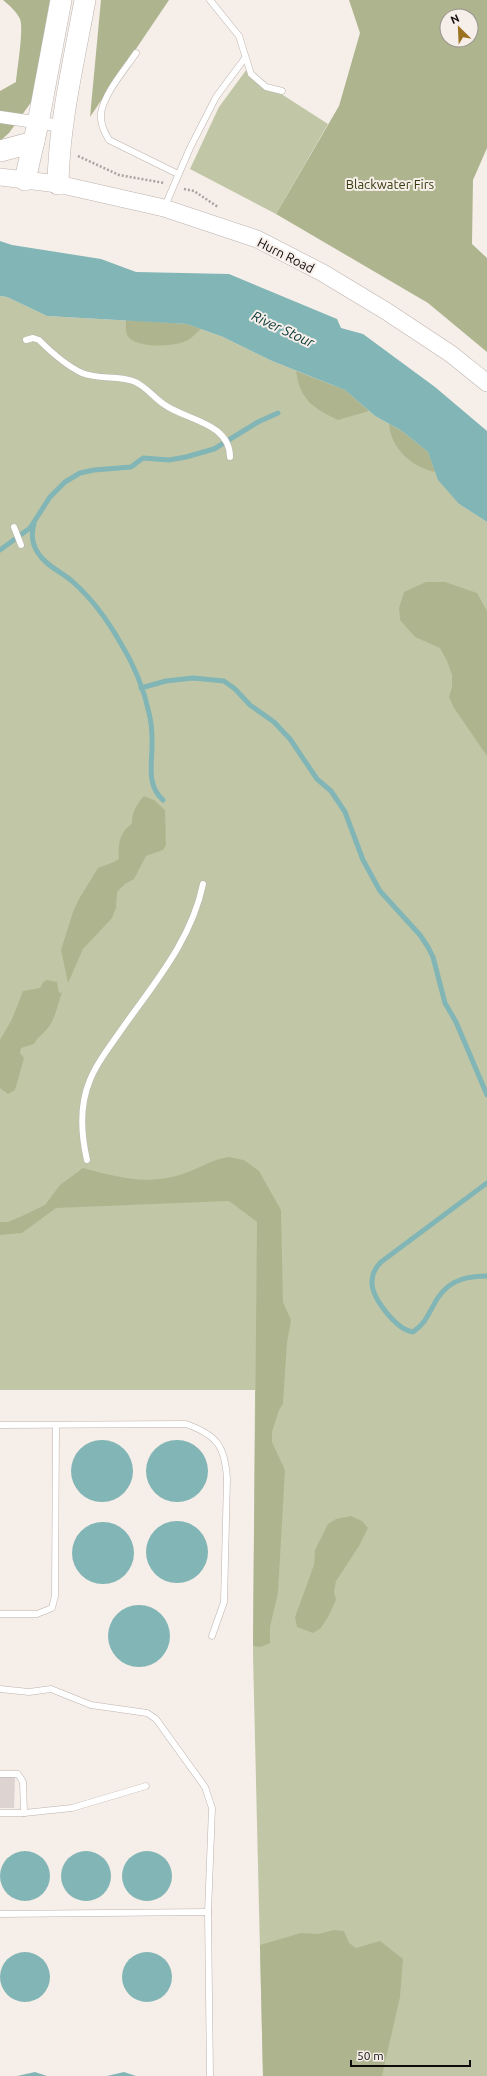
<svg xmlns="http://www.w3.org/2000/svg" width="487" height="2076" font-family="Ubuntu,sans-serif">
<rect width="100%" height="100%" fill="#f6eee9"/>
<g fill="#c1c7a6">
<polygon points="247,69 258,79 328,124 276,214 190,169 219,107"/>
<polygon points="0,296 7,297 47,316 187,324 223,337 272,361 345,390 375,416 402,431 428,452 459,504 487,522 487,2076 263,2076 253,1655 255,1390 0,1390"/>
</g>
<g fill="#aeb58e" fill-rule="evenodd">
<path d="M3,0H50L32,101L9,133L0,141V91L16,82C17,69 24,29 20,19C16,11 9,5 3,0Z"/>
<polygon points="101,0 169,0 90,117"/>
<path d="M349,0H487V148L473,180L472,244L487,258V352L428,303L276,214L339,106L360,33ZM447,16H471V40H447Z"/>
<path d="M126,320L187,324L201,329C196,333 192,338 186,341C173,347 135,349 127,335C125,330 126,325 126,320Z"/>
<path d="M296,371L345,390L369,411L338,420C313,408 300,400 296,371Z"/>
<path d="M389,424L402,431L428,452L435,472C412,467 391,449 389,424Z"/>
<polygon points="426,582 445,582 477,593 487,611 487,756 454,708 449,697 452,687 452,675 447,661 440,648 415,637 400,620 399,608 404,592"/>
<path d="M144,796L154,800L165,810L166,845L163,850L146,856L134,879L125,884L117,892L116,908L112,918L83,949L68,983L61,950L73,912L79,899L98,868L114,862L119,859C118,845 119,832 132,824C131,814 137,803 144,796Z"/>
<path d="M47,980L57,982L59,993L62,992C58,1003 56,1016 50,1025C45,1033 39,1035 34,1044L21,1048L20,1053L24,1058L15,1090L8,1094L0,1088V1040L12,1019L23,991L40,988L43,982Z"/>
<path d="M229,1157L244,1160L259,1171L281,1210L283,1302L291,1320L287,1343L283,1404L279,1410L272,1432V1442L285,1470L278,1593L270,1627V1643L261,1647L253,1646L257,1222L229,1201L56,1208L22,1233L0,1235V1222H8L20,1217L45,1205L60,1185L83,1168C115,1177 147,1185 180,1175C197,1170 211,1159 229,1157Z"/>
<polygon points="351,1516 362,1521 368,1528 359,1546 336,1581 334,1592 336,1600 329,1615 321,1628 313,1633 297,1627 295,1617 314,1565 315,1550 328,1524 336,1519"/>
<polygon points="334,1930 344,1931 349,1943 356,1948 380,1941 403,1959 400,1997 382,2076 263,2076 260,1945 301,1933 319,1934"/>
</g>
<g fill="#82b5b5">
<polygon points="0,241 12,245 101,259 136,272 229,274 337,319 341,328 363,334 435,387 487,431 487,522 459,504 438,480 428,452 402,431 375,416 345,390 272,361 223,337 187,324 47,316 7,297 0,296"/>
<circle cx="102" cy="1471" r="31"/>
<circle cx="177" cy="1471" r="31"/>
<circle cx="177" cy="1552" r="31"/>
<circle cx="103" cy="1553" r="31"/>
<circle cx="139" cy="1636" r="31"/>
<circle cx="86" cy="1876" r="25"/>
<circle cx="147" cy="1876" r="25"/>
<circle cx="25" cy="1876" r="25"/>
<circle cx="147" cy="1977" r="25"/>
<circle cx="25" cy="1977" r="25"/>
<polygon points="35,2072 47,2076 17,2076"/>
<polygon points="124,2072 136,2076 107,2076"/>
</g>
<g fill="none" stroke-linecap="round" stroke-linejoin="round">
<g stroke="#82b5b5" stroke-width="5">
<path d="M34,524C31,534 32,544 38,553C46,566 62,572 73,582C91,598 108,621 120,642C133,663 144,689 149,713C151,721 152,731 152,740C153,761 145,784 163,800"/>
<polyline points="0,550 30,528 50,497 65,482 80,473 94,470 131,467 143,458 169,460 186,457 214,449 258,422 278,413"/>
<polyline points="141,688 166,681 193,678 224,681 235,689 250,705 274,722 290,739 317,779 331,791 345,812 363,860 380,891 420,935 428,947 433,957 445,1003 456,1022 487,1095"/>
<path d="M487,1183L381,1262C376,1267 372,1274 372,1281C371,1298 397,1330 413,1332C423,1325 426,1319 432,1308C444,1283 460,1276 487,1276"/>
</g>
</g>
<polygon fill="#ddd3d1" points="0,1776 15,1776 14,1808 0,1808"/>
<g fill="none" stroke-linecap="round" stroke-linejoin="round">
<defs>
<g id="service">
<polyline points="210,0 239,36 251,74 266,87 282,91"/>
<path d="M136,53C124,71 105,92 101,113C100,123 104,132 109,140L178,174"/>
<polyline points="165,206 190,148 216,97 245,58"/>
<path d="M26,340L33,338L39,340C52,353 65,365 82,373C99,380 117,375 133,381C145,385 154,398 165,405C186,420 230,423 230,457"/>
<polyline points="14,527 21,545"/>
<path d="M87,1160C81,1134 79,1106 90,1080C96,1064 107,1050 117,1036C150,988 191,943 203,884"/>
<path d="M0,1425L186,1424C217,1435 225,1446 227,1479L224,1602L212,1636"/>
<polyline points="0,1614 37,1614 52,1608 55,1596 56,1425"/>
<polyline points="0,1689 29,1692 51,1689 91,1705 147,1713 156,1719 205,1787 212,1808 208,1912 210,2076"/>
<polyline points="0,1774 18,1774 23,1782 24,1813"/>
<polyline points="0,1813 24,1813 72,1808 146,1786"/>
<polyline points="0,1914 208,1912"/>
</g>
<polyline id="minor" points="0,117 62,126"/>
<polyline id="secondary" points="0,177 58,184 164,208 257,239 323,273 386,311 451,354 487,383"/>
<g id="trunk">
<polyline points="0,151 34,142"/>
<polyline points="25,180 38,123 61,0"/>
<path d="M58,184C59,122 74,61 85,0"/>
</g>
</defs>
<use href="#service" stroke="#bcb3af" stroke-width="7"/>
<use href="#minor" stroke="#bcb3af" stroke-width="13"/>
<use href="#secondary" stroke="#bcb3af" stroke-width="18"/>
<use href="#trunk" stroke="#bcb3af" stroke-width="22"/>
<g stroke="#a9a39f" stroke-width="2.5" stroke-dasharray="2 2" stroke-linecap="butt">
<polyline points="78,156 119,175 164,183"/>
<polyline points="184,189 194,191 218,207"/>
</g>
<use href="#service" stroke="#fff" stroke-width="6"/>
<use href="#minor" stroke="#fff" stroke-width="12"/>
<use href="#secondary" stroke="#fff" stroke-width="17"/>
<use href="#trunk" stroke="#fff" stroke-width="21"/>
</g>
<g text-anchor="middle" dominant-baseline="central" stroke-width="4" stroke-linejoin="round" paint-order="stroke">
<g font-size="13" fill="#363b0c" stroke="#f6eee9">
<text x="390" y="184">Blackwater Firs</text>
</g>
<g font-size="13" fill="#0f0c0b" stroke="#f6eee9">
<text transform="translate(286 255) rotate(27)">Hurn Road</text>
</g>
<g font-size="14" font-style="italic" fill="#033" stroke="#f6eee9">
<text transform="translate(283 329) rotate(25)">River Stour</text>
</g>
</g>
<g transform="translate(459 28) rotate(336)"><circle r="19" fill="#f6eee9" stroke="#9a9490"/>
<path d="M0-3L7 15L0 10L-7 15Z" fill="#9b7320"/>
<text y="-6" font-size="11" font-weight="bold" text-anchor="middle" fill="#0f0c0b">N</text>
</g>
<path d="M351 2060v6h119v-6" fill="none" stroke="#0f0c0b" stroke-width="2"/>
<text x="357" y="2060" font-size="12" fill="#0f0c0b" stroke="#f6eee9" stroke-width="3" paint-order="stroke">50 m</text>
</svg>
